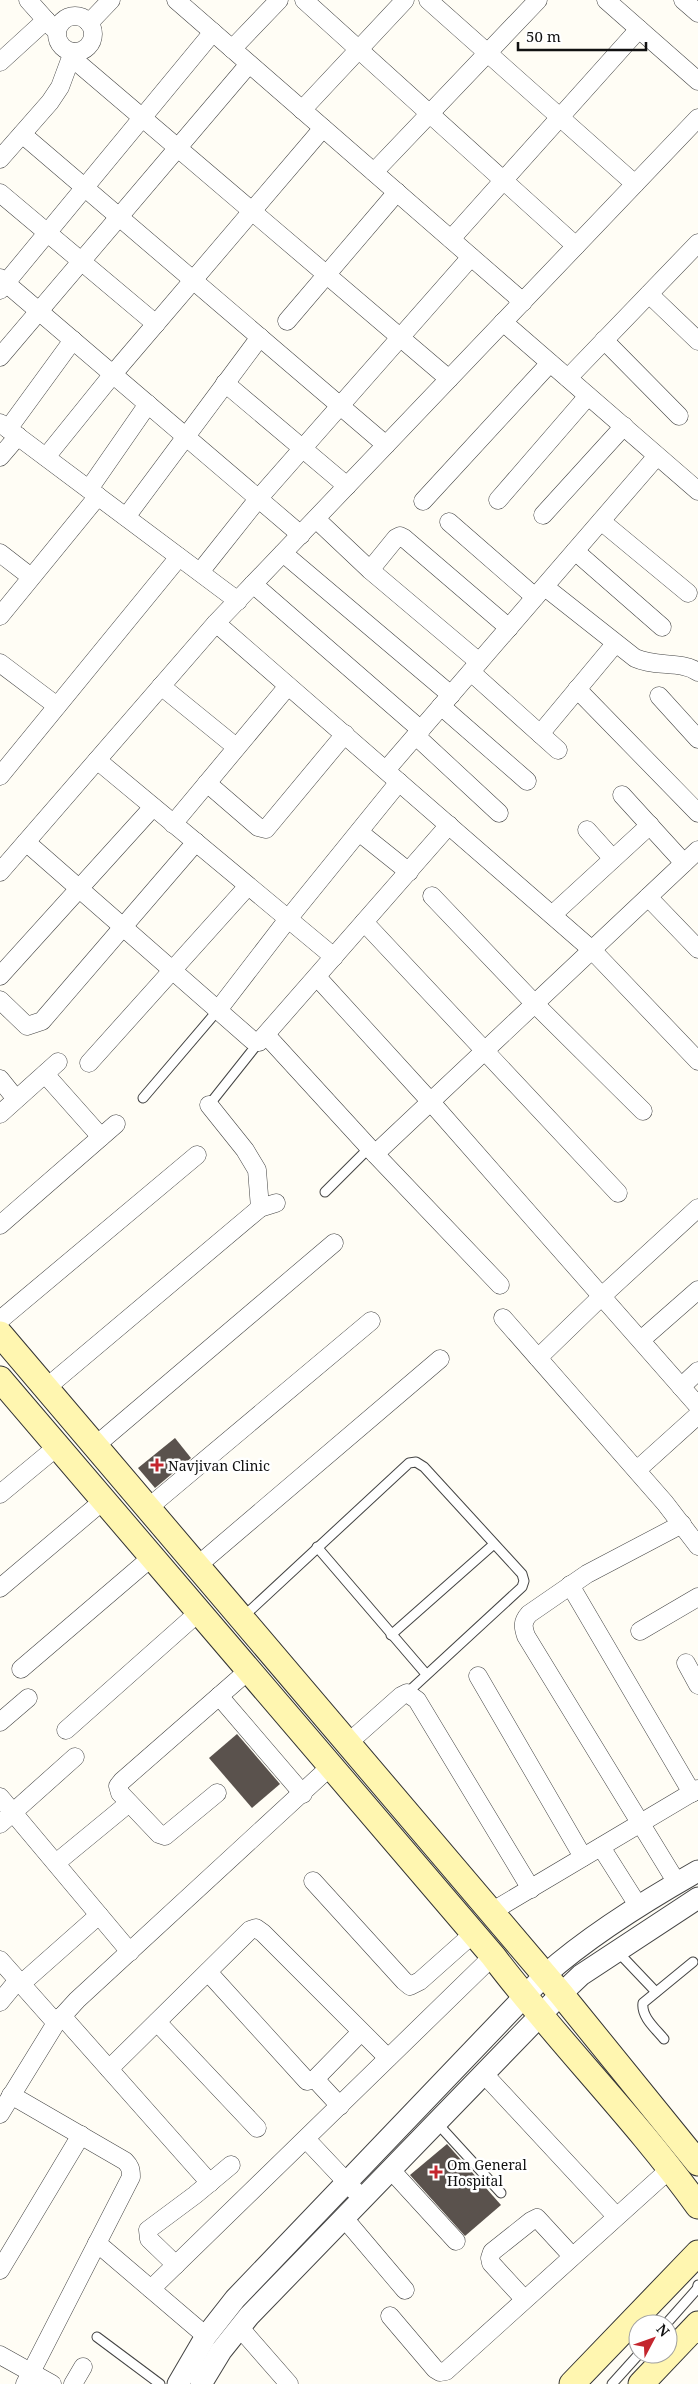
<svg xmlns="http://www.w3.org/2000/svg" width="698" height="2384" font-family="'Noto Serif',serif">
<rect width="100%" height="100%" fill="#fffdf5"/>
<g fill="#5a524d">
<polygon points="175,1438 191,1458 155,1488 138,1468"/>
<polygon points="237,1734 280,1784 252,1808 209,1758"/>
<polygon points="447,2144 501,2205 465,2236 410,2175"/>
</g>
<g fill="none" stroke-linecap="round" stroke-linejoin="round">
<defs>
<g id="service">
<polyline points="143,1098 218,1010"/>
<polyline points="209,1105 259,1042"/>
<polyline points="325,1192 369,1148"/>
<polyline points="317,1547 426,1674"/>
<polyline points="243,1617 409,1463 416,1462 424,1467 522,1574 524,1581 522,1587 407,1693"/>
<polyline points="391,1635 494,1544"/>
<polyline points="617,1951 656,1992"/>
<path d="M664,2039C656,2029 641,2017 643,2003L693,1962"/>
<polyline points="437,2123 501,2193"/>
<polyline points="666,2324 697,2289 698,2285"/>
<polyline points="97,2337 160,2384"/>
<polyline points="612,2384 639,2354"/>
</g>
<g id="minor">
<polyline points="28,0 53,28"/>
<polyline points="176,0 523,302"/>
<polyline points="304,0 576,246"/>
<polyline points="428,0 635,184"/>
<polyline points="606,0 698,81"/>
<polyline points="683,0 698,13"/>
<circle cx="75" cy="34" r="18"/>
<polyline points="89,23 111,0"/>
<polyline points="232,49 279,0"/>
<polyline points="71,57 449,379"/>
<polyline points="0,62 46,20"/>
<polyline points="302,110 405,0"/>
<polyline points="22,134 386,445"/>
<polyline points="0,159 50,102 60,87 73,52"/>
<polyline points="374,172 538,0"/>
<polyline points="0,193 156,324"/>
<polyline points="451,239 639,29"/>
<polyline points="0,278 301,535"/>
<polyline points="0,290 213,32"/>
<polyline points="649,294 698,341"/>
<polyline points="287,321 397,192"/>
<polyline points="503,322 698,491"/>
<polyline points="604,340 679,416"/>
<polyline points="0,357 249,64"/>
<polyline points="568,378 698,243"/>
<polyline points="225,383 347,486"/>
<polyline points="0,423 238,601"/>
<polyline points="8,429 73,340"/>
<polyline points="0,457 18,436"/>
<polyline points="46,457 113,374 323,128"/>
<polyline points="89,489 148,404"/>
<polyline points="498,500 588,396"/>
<polyline points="423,501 550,363"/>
<polyline points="543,515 624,426"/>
<polyline points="126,517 260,337"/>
<polyline points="316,519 370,570 479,662"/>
<polyline points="601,521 688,593"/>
<polyline points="449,522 535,597"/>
<polyline points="575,551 662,627"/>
<polyline points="0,553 31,577"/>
<polyline points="283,553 451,695"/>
<polyline points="370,570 396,538 400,536 404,538 509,628"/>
<polyline points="200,572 258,499 471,257"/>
<polyline points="253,584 421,730"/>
<path d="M545,587L635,658C657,668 680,660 698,672"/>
<polyline points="0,616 98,496"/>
<polyline points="216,623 592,950 698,1061"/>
<polyline points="0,663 57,706"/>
<polyline points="471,672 558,750"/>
<polyline points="161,686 236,747"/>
<polyline points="577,689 698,813"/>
<polyline points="659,696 698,739"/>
<polyline points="441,706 527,781"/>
<polyline points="540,734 615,644"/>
<polyline points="416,736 499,813"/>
<polyline points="97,760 334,957"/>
<polyline points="386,770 657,456"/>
<polyline points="0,776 179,557"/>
<polyline points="207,783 258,827 266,829 345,734"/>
<polyline points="622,795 684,863"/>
<polyline points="173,824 288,686"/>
<polyline points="587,830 613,859"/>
<polyline points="359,832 409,872"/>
<polyline points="26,842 252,1040 259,1042 449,825"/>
<polyline points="0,872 216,623 698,118"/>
<polyline points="432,896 534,1003 643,1111"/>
<polyline points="648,897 698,949"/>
<polyline points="552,915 650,825"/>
<polyline points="364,922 618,1193"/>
<polyline points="0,976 153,807"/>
<polyline points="317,977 430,1101 698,1406"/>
<polyline points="0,1000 27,1026 42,1021 196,842"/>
<polyline points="218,1010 288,919 399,782"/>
<polyline points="267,1036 375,1154 500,1285"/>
<polyline points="89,1063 248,886"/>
<polyline points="45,1074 101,1137"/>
<polyline points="0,1079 16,1099"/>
<polyline points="209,1105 245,1150 257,1170 260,1208"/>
<polyline points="0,1114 58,1062"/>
<polyline points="375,1154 698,850"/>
<polyline points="0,1225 116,1124"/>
<polyline points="503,1318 665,1503 698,1546"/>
<polyline points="0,1320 197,1155"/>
<polyline points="641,1340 698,1290"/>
<polyline points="538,1358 602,1296 698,1208"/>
<polyline points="681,1387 698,1371"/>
<polyline points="46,1388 260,1208 276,1203"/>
<polyline points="95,1446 334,1243"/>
<polyline points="637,1470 698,1415"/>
<polyline points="0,1494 58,1446"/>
<polyline points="148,1508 371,1321"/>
<polyline points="197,1566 440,1359"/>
<polyline points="570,1585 692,1793"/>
<polyline points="0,1588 104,1500"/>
<polyline points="640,1631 698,1597"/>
<polyline points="686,1663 698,1685"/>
<polyline points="21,1669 152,1557"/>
<polyline points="478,1676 583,1857"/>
<polyline points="219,1696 303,1794"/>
<polyline points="0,1722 28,1698"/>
<polyline points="66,1730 199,1612"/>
<polyline points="348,1743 401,1696 407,1693 417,1700 531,1889"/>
<polyline points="217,1793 165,1836 159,1834 120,1793 118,1786 122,1781 249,1670"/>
<polyline points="0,1797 130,1952"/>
<polyline points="0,1824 75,1757"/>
<polyline points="601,1847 639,1907"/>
<polyline points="56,1863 129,1803"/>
<polyline points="313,1881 404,1981 410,1986 420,1981 474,1933"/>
<path d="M677,1883L526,1636C523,1627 522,1622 529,1614L587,1574L682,1524"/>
<polyline points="491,1912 698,1789"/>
<polyline points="0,1960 56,2023"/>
<polyline points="208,1972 307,2081 315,2079 361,2032"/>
<polyline points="21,1984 99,1915"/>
<polyline points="0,2002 18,1980"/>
<polyline points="62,2016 210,2183"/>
<polyline points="157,2022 257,2128"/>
<polyline points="109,2069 250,1930 256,1928 263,1933 388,2058"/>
<polyline points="484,2074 616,2216"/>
<polyline points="315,2079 340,2106"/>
<path d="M11,2095L125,2161C130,2166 131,2169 131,2177L25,2384"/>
<polyline points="0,2114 56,2023 77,2000 331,1766"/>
<polyline points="306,2139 355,2191"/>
<polyline points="391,2170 456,2241"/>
<polyline points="344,2218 405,2290"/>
<polyline points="97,2243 206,2336"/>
<polyline points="176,2265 149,2239 148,2230 195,2195 231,2165"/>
<polyline points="0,2270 81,2135"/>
<polyline points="151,2289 493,1956"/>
<polyline points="524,2299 491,2263 490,2258 492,2252 531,2221 537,2218 572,2256"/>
<polyline points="390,2316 435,2369 440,2372 446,2371 671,2168"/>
<polyline points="240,2328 289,2384"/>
<polyline points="0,2355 52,2384"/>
<polyline points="73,2384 83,2367"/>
</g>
<g id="tertiary">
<path d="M178,2384L206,2336L235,2299L545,1975C590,1935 645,1901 698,1871"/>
<polyline points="201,2384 221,2351 249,2316 561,1994 581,1975 698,1898"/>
</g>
<g id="secondary">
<polyline points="0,1334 561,1994 698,2163"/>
<path d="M0,1379L493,1956C558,2042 635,2118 698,2206"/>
<polyline points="572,2384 698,2253"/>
<polyline points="641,2384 698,2324"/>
</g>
</defs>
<use href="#service" stroke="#444" stroke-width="11"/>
<use href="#minor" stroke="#444" stroke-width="19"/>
<use href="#tertiary" stroke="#444" stroke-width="23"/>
<use href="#secondary" stroke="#333" stroke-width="27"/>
<use href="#service" stroke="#fff" stroke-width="9"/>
<use href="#minor" stroke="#fff" stroke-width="18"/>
<use href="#tertiary" stroke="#fff" stroke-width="21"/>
<use href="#secondary" stroke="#fff6b0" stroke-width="25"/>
</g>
<g fill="#c4262e" stroke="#fff" stroke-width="2">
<path d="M154.5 1457.5h5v5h5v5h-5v5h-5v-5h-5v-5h5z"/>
<path d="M433.5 2164.5h5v5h5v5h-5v5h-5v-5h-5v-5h5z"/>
</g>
<g text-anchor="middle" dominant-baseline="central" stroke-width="5" stroke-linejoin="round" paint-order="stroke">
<g font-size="14" fill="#111" stroke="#fff" text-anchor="start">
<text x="168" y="1465">Navjivan Clinic</text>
<text x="447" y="2164">Om General<tspan x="447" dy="16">Hospital</tspan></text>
</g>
</g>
<g transform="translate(653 2339) rotate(49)"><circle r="24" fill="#ffffff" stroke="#a0a0a0"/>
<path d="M0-4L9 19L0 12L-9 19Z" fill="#c4262e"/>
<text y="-8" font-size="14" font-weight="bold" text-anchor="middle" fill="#111111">N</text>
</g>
<path d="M518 42v8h128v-8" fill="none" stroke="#111111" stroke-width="2.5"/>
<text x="526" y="42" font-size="15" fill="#111111" stroke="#ffffff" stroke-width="4" paint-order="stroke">50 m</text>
</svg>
